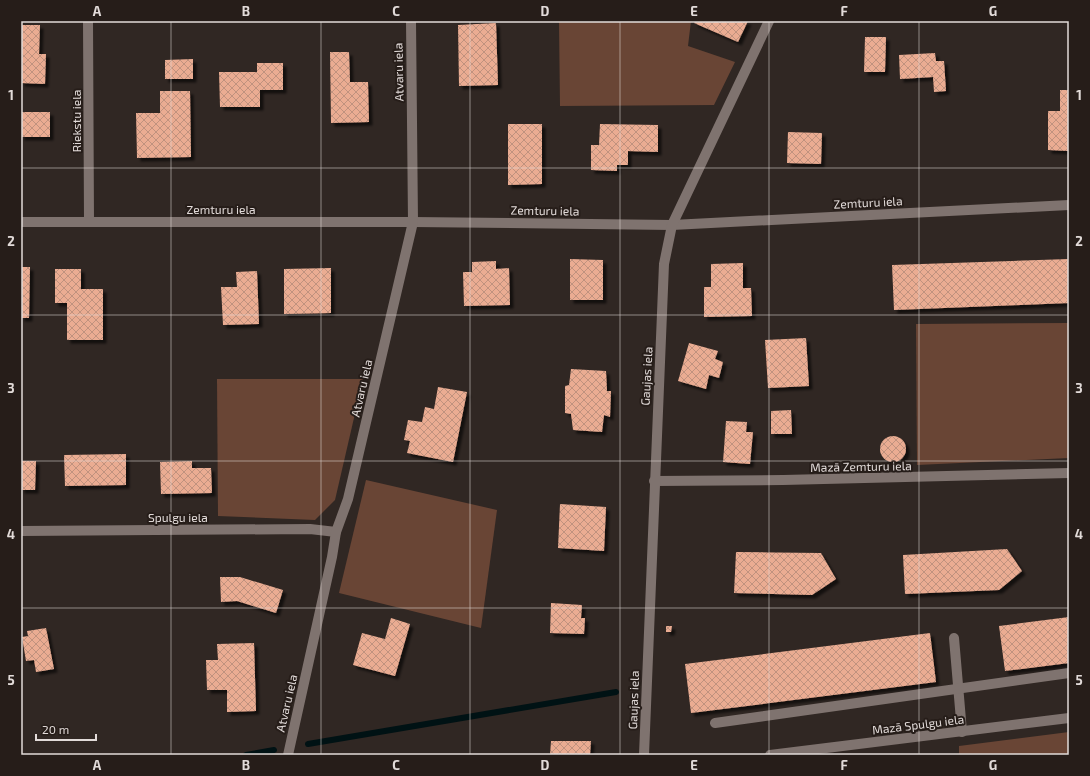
<svg xmlns="http://www.w3.org/2000/svg" width="1090" height="776" font-family="'Exo 2',sans-serif">
<defs>
<pattern id="building-cross-hatch" width="8" height="8" patternUnits="userSpaceOnUse"><rect width="8" height="8" fill="#eaac92"/><path d="M0 0l8 8M0 8l8-8" fill="none" stroke="#c0927e"/></pattern>
<filter id="shadow"><feDropShadow dx="3.5" dy="3.5" stdDeviation="1" flood-color="#0009"/></filter>
</defs>
<rect width="100%" height="100%" fill="#302723"/>
<g fill="#694535">
<polygon points="559,21 691,21 688,46 735,62 714,105 560,106"/>
<polygon points="1069,323 1069,458 917,465 916,324"/>
<polygon points="217,379 363,379 335,500 315,520 218,516"/>
<polygon points="366,480 497,510 481,628 339,593"/>
<polygon points="1069,732 1069,755 959,755 959,746"/>
</g>
<g fill="none" stroke-linecap="round" stroke-linejoin="round">
<g stroke="#001214" stroke-width="6">
<polyline points="308,744 616,692"/>
<polyline points="246,755 274,750"/>
</g>
</g>
<g fill="url(#building-cross-hatch)" filter="url(#shadow)">
<polygon points="695,21 748,21 738,42 694,23"/>
<polygon points="496,23 498,85 459,86 458,25"/>
<polygon points="21,25 40,25 39,54 46,54 45,84 21,83"/>
<polygon points="865,37 886,37 885,72 864,72"/>
<polygon points="330,52 349,52 350,82 368,82 369,122 331,123"/>
<polygon points="935,53 936,61 944,61 946,91 934,92 933,77 900,79 899,55"/>
<polygon points="193,59 193,79 165,79 165,60"/>
<polygon points="257,63 283,63 283,90 260,90 260,107 220,107 219,72 257,72"/>
<polygon points="1060,90 1069,90 1069,151 1048,150 1048,111 1060,111"/>
<polygon points="160,91 190,91 191,157 137,158 136,113 160,113"/>
<rect x="21" y="112" width="29" height="25"/>
<polygon points="508,124 542,124 542,184 508,185"/>
<polygon points="600,124 658,125 658,152 628,151 628,165 617,165 617,171 591,170 591,145 599,145"/>
<polygon points="788,132 822,133 821,164 787,163"/>
<polygon points="570,259 603,260 603,300 570,300"/>
<polygon points="1069,259 1069,303 894,310 892,265"/>
<polygon points="496,261 496,269 509,268 510,305 464,306 463,272 472,272 472,262"/>
<polygon points="743,263 743,288 751,288 752,316 704,317 704,287 711,287 711,264"/>
<polygon points="21,267 30,267 29,318 21,318"/>
<polygon points="331,268 331,313 284,314 284,269"/>
<polygon points="55,269 81,269 81,289 103,289 103,340 67,340 67,303 55,303"/>
<polygon points="257,271 259,324 223,325 221,287 237,287 236,272"/>
<polygon points="806,338 809,386 768,388 765,340"/>
<polygon points="689,343 718,351 715,359 723,362 719,378 709,375 706,389 678,381"/>
<polygon points="571,369 606,371 607,391 611,391 610,417 604,415 602,432 573,430 571,414 565,413 565,386 569,385"/>
<polygon points="438,387 467,392 453,462 407,453 410,441 404,440 408,420 422,422 425,407 434,409"/>
<polygon points="791,410 792,434 771,434 771,411"/>
<polygon points="726,421 747,422 746,432 753,432 750,464 723,462"/>
<circle cx="893" cy="449" r="13"/>
<polygon points="126,454 126,485 65,486 64,455"/>
<polygon points="21,461 36,461 35,490 21,490"/>
<polygon points="192,461 192,468 211,468 212,493 161,494 160,462"/>
<polygon points="560,504 606,507 604,551 558,548"/>
<polygon points="1007,549 1022,571 999,590 905,594 903,555"/>
<polygon points="736,552 821,553 836,579 812,595 734,593"/>
<polygon points="220,577 240,577 283,590 276,613 237,601 221,602"/>
<polygon points="551,603 582,605 581,618 585,618 584,634 550,633"/>
<polygon points="1069,617 1069,663 1005,671 999,626"/>
<polygon points="391,618 410,624 395,676 353,665 362,633 385,639"/>
<polygon points="666,626 672,626 671,632 666,632"/>
<polygon points="46,628 54,669 36,672 34,660 26,661 22,637 28,636 27,631"/>
<polygon points="930,633 936,682 691,713 685,664"/>
<polygon points="254,643 256,711 227,712 227,690 207,690 206,660 218,660 217,644"/>
<polygon points="551,741 591,741 590,755 550,755"/>
</g>
<g fill="none" stroke-linecap="round" stroke-linejoin="round">
<g stroke="#7f736f" stroke-width="10">
<polyline points="954,638 962,732"/>
<polyline points="715,723 1069,673"/>
</g>
<g stroke="#7f736f" stroke-width="10">
<polyline points="88,21 89,221"/>
<polyline points="21,222 413,222 672,225 1069,205"/>
<polyline points="654,481 783,480 1069,473"/>
<polyline points="21,531 310,529 336,532"/>
<polyline points="288,755 332,557 336,532 348,499 413,222 411,21"/>
<polyline points="644,755 664,264 672,225 769,21"/>
<polyline points="770,755 1069,718"/>
</g>
</g>
<path fill="none" stroke="#e2dbd9" stroke-width="1" stroke-opacity="0.55" d="M171,21V755M321,21V755M470,21V755M620,21V755M769,21V755M919,21V755M21,168H1069M21,315H1069M21,461H1069M21,608H1069"/>
<g text-anchor="middle" dominant-baseline="central" stroke-width="4" stroke-linejoin="round" paint-order="stroke">
<g font-size="12" fill="#e2dbd9" stroke="#261d19">
<text transform="translate(398 72) rotate(-91)">Atvaru iela</text>
<text transform="translate(76 121) rotate(-90)">Riekstu iela</text>
<text transform="translate(868 202) rotate(-3)">Zemturu iela</text>
<text x="221" y="209">Zemturu iela</text>
<text transform="translate(545 210) rotate(1)">Zemturu iela</text>
<text transform="translate(646 376) rotate(-87)">Gaujas iela</text>
<text transform="translate(361 388) rotate(-77)">Atvaru iela</text>
<text transform="translate(861 466) rotate(-1)">Mazā Zemturu iela</text>
<text x="178" y="517">Spulgu iela</text>
<text transform="translate(633 700) rotate(-88)">Gaujas iela</text>
<text transform="translate(286 703) rotate(-77)">Atvaru iela</text>
<text transform="translate(918 724) rotate(-7)">Mazā Spulgu iela</text>
</g>
</g>
<rect width="1090" height="776" fill="none" stroke="#261d19" stroke-width="44"/>
<path d="M36 734v6h60v-6" fill="none" stroke="#e2dbd9" stroke-width="2"/>
<text x="42" y="734" font-size="12" fill="#e2dbd9" stroke="#261d19" stroke-width="3" paint-order="stroke">20 m</text>
<rect x="22" y="22" width="1046" height="732" fill="none" stroke="#e2dbd9" stroke-width="1.5"/>
<g font-size="13" text-anchor="middle" font-weight="bold" fill="#e2dbd9">
<text x="97" y="16">A</text>
<text x="246" y="16">B</text>
<text x="396" y="16">C</text>
<text x="545" y="16">D</text>
<text x="694" y="16">E</text>
<text x="844" y="16">F</text>
<text x="993" y="16">G</text>
<text x="11" y="100">1</text>
<text x="1079" y="100">1</text>
<text x="11" y="246">2</text>
<text x="1079" y="246">2</text>
<text x="11" y="393">3</text>
<text x="1079" y="393">3</text>
<text x="11" y="539">4</text>
<text x="1079" y="539">4</text>
<text x="11" y="685">5</text>
<text x="1079" y="685">5</text>
<text x="97" y="770">A</text>
<text x="246" y="770">B</text>
<text x="396" y="770">C</text>
<text x="545" y="770">D</text>
<text x="694" y="770">E</text>
<text x="844" y="770">F</text>
<text x="993" y="770">G</text>
</g>
</svg>
